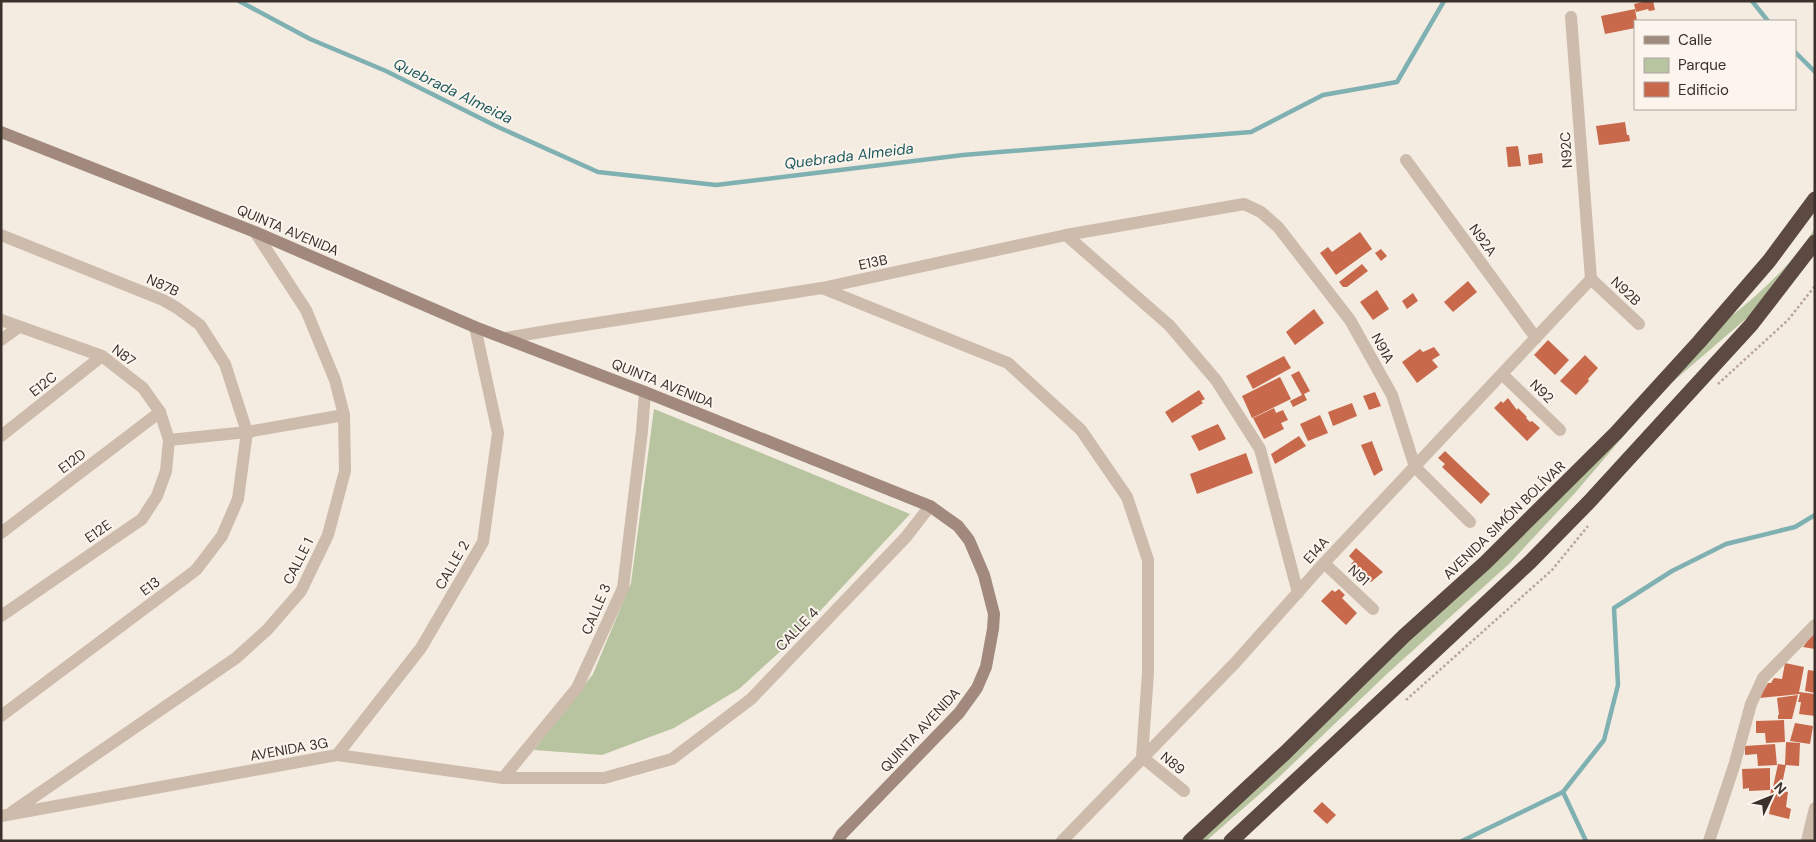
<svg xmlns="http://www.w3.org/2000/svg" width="1816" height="842" font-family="'DM Sans',sans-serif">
<rect width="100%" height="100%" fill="#f4ebe1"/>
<g fill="#b8c4a0">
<path d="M1815,228V244L1755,311L1662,391L1575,493L1509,564L1389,672L1278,778L1206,841H1194L1729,318C1761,293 1793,263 1815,228Z"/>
<polygon points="654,409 910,514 795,638 739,689 674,728 602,755 534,750 593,674 631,583"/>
</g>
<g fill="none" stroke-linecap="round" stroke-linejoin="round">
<g stroke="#7fb0b2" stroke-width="4.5">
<polyline points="239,1 310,39 386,71 498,127 598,172 716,185 963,155 1251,132 1323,95 1397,82 1444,1"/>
<polyline points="1752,1 1768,21"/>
<polyline points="1795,52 1815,72"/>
<polyline points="1563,792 1586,841"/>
<polyline points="1462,841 1563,792 1604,740 1618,685 1614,608 1672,571 1726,544 1795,527 1815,515"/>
</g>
</g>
<g fill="#c8694b">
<polygon points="1647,1 1653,1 1655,10 1649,11 1648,9 1636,12 1634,4"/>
<polygon points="1635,9 1637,21 1635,21 1635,28 1605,34 1601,16"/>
<polygon points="1625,122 1627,135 1629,135 1630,141 1599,145 1596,126"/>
<polygon points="1518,146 1521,166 1508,167 1506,147"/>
<polygon points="1542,153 1543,163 1529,165 1528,155"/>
<polygon points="1360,232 1372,249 1336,275 1320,253 1328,247 1332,252"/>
<polygon points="1381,249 1387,256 1381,261 1375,253"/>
<polygon points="1362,264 1368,271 1347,287 1343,287 1339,282"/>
<polygon points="1468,281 1477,292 1453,312 1444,302"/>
<polygon points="1377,290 1389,309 1373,320 1360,302"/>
<polygon points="1413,293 1418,301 1407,309 1402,301"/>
<polygon points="1314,309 1324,323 1295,345 1286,332"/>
<polygon points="1548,340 1569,360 1555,375 1534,355"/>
<polygon points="1434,347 1440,355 1432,360 1438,367 1417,383 1402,362 1420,349 1423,352"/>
<polygon points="1585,355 1598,368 1588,379 1589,381 1576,395 1560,381"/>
<polygon points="1284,356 1291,368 1253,389 1246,376"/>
<polygon points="1299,371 1310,391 1304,394 1307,400 1293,407 1290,401 1302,395 1291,375"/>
<polygon points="1280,377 1291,399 1252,418 1242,396"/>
<polygon points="1199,390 1205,399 1201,401 1203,403 1172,423 1165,412"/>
<polygon points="1375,392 1381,406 1369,410 1363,396"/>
<polygon points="1508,398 1517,410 1518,408 1527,417 1526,418 1530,422 1532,421 1540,428 1527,441 1494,408 1501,401 1503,403"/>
<polygon points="1352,403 1357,416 1333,426 1328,412"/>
<polygon points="1274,408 1276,413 1283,410 1288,420 1281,423 1284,429 1264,439 1253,418"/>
<polygon points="1320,415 1328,433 1308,441 1300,424"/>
<polygon points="1218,424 1226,439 1199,451 1191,436"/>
<polygon points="1299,436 1306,446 1275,464 1271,454"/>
<polygon points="1372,441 1383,470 1374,476 1361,445"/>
<polygon points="1445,451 1490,494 1481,504 1442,467 1445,464 1438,458"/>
<polygon points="1246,453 1253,473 1197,494 1190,474"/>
<polygon points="1356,548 1383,572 1371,582 1351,564 1354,561 1349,556"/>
<polygon points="1339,589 1345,595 1342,598 1357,613 1346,625 1321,601 1332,590 1335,592"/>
<polygon points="1815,631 1815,649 1803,647"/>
<polygon points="1785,663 1804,667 1799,692 1815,694 1815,716 1799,714 1801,702 1798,702 1800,694 1759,698 1768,683 1771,683 1774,678 1782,679"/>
<polygon points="1808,670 1815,671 1815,693 1805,691"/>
<polygon points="1798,695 1792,719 1778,719 1778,715 1779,715 1777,698"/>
<polygon points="1784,720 1785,742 1766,743 1765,733 1756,733 1756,721"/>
<polygon points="1795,723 1813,726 1810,744 1790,741"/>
<polygon points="1786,742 1800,743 1799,766 1786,765 1781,789 1773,787 1778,764 1785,765"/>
<polygon points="1775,744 1777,765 1758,766 1757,754 1745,755 1745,746"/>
<polygon points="1770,768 1770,790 1749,791 1749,788 1743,789 1742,769"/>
<polygon points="1771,789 1788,792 1786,807 1791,809 1789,819 1769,814 1772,797 1770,797"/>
<polygon points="1322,802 1336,815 1327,824 1313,811"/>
</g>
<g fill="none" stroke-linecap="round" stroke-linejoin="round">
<g stroke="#b9a596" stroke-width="2.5" stroke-dasharray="2.5 2.5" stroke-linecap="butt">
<polyline points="1718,384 1788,320 1815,286"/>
<polyline points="1406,700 1552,570 1588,526"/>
</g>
<g stroke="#cdbbac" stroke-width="12">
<polyline points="1571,17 1591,279"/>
<polyline points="1406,160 1536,338"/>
<polyline points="1,235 163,300 177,308 200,325 225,364 247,432 238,499 222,536 196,570 1,716"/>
<polyline points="1066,235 1169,325 1216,380 1260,449 1298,593"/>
<polyline points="1591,279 1639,324"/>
<polyline points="822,288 1008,363 1081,430 1127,497 1148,560 1148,673 1142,757 1184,791"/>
<polyline points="1,320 102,356 143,388 160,412 169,440 166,471 157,496 142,519 1,616"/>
<polyline points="506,338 559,329 822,288 1066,235 1244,204 1261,212 1278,227 1350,320 1392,395 1415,467 1470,522"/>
<polyline points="1,340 19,327"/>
<polyline points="1503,375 1560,430"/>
<polyline points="1,436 102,356"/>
<polyline points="169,440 247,432 344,415"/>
<polyline points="1,533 160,412"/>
<polyline points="1324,563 1373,609"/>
<polyline points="337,755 421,648 483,542 498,433 475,327"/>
<polyline points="503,778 577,688 623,588 642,431 645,392"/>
<polyline points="12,812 236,658 267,630 301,591 328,535 345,471 344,415 335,380 306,310 255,232"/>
<polyline points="1,816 337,755 503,778 604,778 672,759 751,699 906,537 930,506"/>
<polyline points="1062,841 1235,663 1324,563 1591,279"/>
<polyline points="1709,841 1734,766 1751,704 1763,678 1815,625"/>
<polyline points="1807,841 1815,808"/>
</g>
<polyline stroke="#a18a7d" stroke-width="12" points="1,132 255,232 475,327 645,392 930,506 958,526 969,540 984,575 994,614 993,629 986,667 977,688 959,713 842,834 838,841"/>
<g stroke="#5c4a42" stroke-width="15">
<polyline points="1190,841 1286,752 1404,636 1485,563 1616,433 1699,342 1769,261 1815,199"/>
<polyline points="1231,841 1530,562 1589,502 1751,325 1815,242"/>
</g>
</g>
<g text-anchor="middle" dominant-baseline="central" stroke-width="4" stroke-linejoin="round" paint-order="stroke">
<g font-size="14" fill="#3b302b" stroke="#fbf5ee">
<text transform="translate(1566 150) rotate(-94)">N92C</text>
<text transform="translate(288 230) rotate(23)">QUINTA AVENIDA</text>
<text transform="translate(1483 240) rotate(54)">N92A</text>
<text transform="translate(873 262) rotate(-12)">E13B</text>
<text transform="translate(163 285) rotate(25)">N87B</text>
<text transform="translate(1626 291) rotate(43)">N92B</text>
<text transform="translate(1383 348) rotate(61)">N91A</text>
<text transform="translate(124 355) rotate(37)">N87</text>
<text transform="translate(663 383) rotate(22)">QUINTA AVENIDA</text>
<text transform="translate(43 384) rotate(-38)">E12C</text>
<text transform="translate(1542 391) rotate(44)">N92</text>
<text transform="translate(72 461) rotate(-37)">E12D</text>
<text transform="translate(1504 520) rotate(-44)">AVENIDA SIMÓN BOLÍVAR</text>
<text transform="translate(98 531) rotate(-35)">E12E</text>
<text transform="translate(1316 550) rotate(-48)">E14A</text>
<text transform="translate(298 561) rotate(-63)">CALLE 1</text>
<text transform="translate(452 565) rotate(-60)">CALLE 2</text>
<text transform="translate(1359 575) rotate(43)">N91</text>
<text transform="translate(150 586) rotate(-37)">E13</text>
<text transform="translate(596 609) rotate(-67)">CALLE 3</text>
<text transform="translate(797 629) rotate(-46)">CALLE 4</text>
<text transform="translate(920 730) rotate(-47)">QUINTA AVENIDA</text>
<text transform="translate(289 749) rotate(-10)">AVENIDA 3G</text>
<text transform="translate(1173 763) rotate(40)">N89</text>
</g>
<g font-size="15" font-style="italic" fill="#1f5a5e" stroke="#fbf5ee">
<text transform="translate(453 91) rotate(26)">Quebrada Almeida</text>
<text transform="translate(849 156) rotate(-7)">Quebrada Almeida</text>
</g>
</g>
<rect width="1816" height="842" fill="none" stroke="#3b302b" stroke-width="5"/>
<rect x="1634" y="20" width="162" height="90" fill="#fbf5ee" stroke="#aea6a0"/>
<rect x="1644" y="36" width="25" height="8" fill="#a18a7d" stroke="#aea6a0"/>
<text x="1678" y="45" font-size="15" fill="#3b302b">Calle</text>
<rect x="1644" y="58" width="25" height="15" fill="#b8c4a0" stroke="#aea6a0"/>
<text x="1678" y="70" font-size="15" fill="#3b302b">Parque</text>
<rect x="1644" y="82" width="25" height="15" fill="#c8694b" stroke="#aea6a0"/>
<text x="1678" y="95" font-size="15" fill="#3b302b">Edificio</text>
<g transform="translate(1771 797) rotate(47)" stroke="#fbf5ee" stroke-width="4" paint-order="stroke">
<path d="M0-4L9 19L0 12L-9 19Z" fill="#3b302b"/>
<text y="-8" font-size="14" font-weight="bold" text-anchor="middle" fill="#3b302b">N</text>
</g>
</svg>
